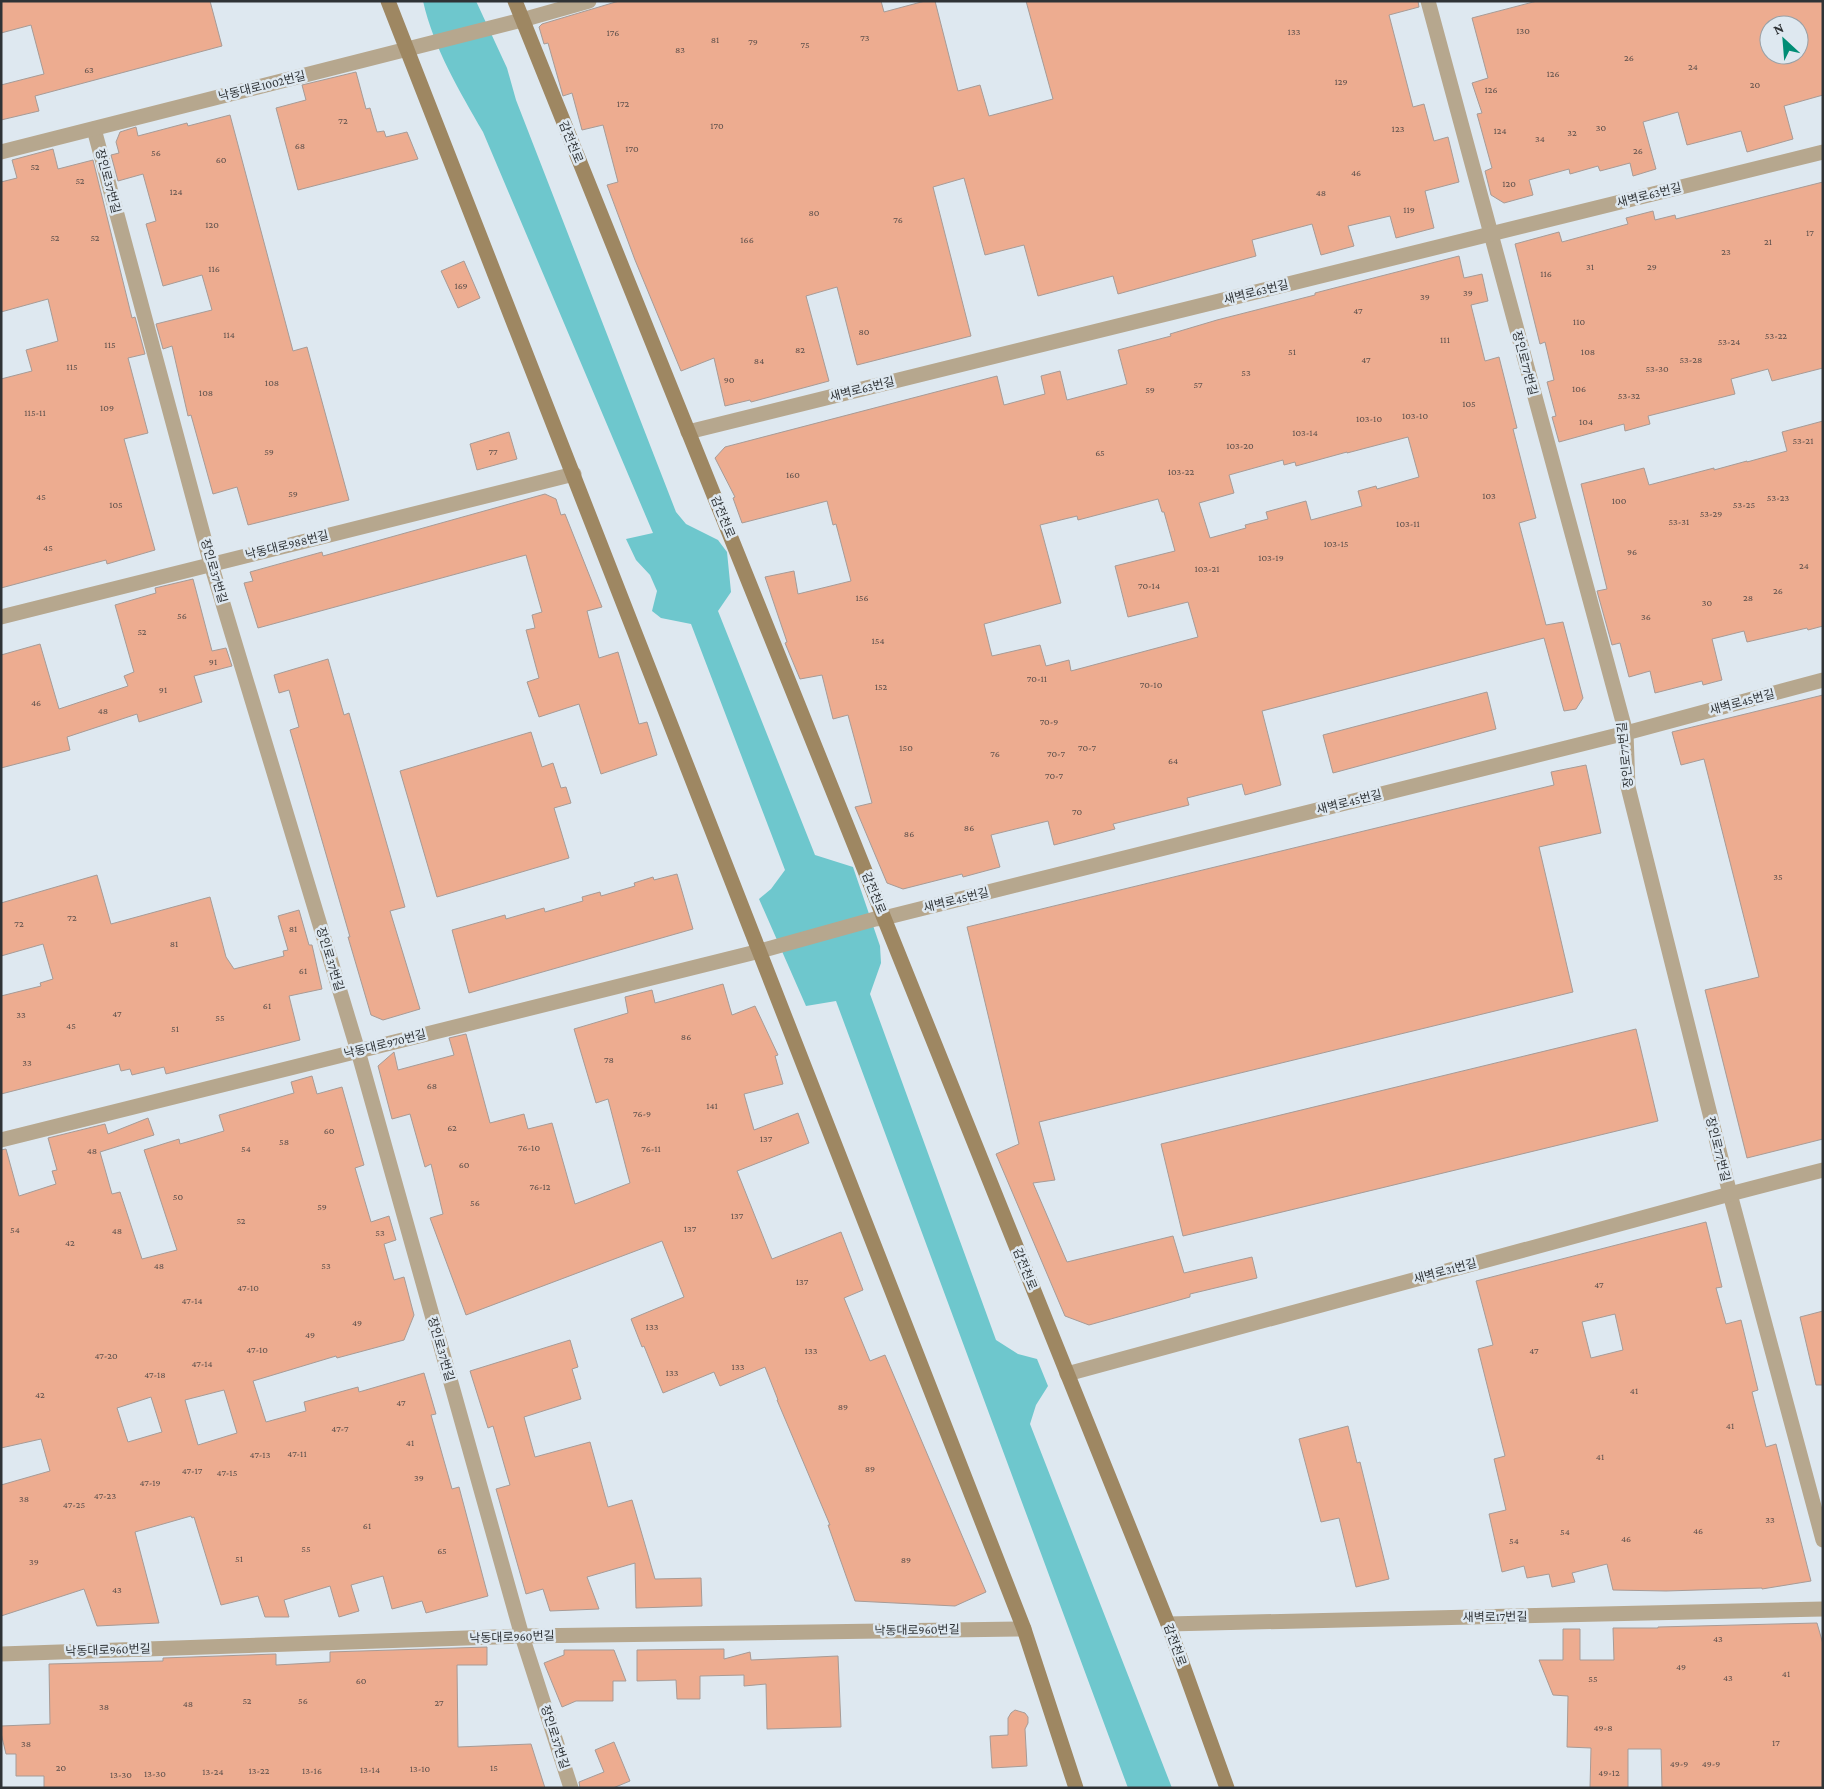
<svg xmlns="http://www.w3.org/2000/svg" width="1824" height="1789" font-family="'Crimson Pro','Noto Sans KR',serif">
<rect width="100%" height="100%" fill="#dee8f0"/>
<path fill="#6ec7cd" d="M423,1H476L507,68L516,100L676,512L686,524L718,540L727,552L731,592L718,611L815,855L853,867L880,946L881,963L870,994L996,1340L1018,1354L1037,1359L1048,1386L1036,1405L1030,1424L1172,1788H1128L836,1001L806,1006L759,899L771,889L785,870L691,624L661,618L652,611L657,591L650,575L636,560L626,539L653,533L483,132C459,90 434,49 423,1Z"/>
<g fill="#edac90" stroke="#a79b96" fill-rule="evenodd">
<polygon points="1,1 210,1 222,46 35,96 39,111 1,120 1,85 44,74 31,25 1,33"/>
<polygon points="619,1 881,1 884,12 925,1 935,1 958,91 980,85 989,116 1053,99 1026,1 1418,1 1419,7 1389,15 1413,107 1424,104 1434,141 1448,137 1459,182 1425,191 1434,228 1396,238 1390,216 1348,226 1354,246 1321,255 1312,224 1252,240 1256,256 1118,294 1113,276 1038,296 1024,245 985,255 964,178 933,187 971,336 857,365 837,287 806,296 829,381 751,402 750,400 725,406 714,358 681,371 635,260 607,185 618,182 603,125 582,130 572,93 563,96 548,43 544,44 539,27 542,24"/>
<path d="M1537,1H1823V95L1784,106L1793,139L1747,152L1741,131L1687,145L1678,112L1643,122L1656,169L1633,176L1630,163L1600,171L1598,166L1570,174L1569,169L1529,180L1533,195L1504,203L1491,195L1485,171L1492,168L1477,114L1482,113L1472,83L1488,78L1472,18ZM1769,25H1799V55H1769Z"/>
<polygon points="356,72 366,109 370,108 377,132 384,131 386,137 407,132 418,159 298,190 276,108 306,100 302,85"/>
<polygon points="230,115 293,351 307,347 349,500 248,525 237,487 213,494 191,415 188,416 172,346 163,349 156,324 212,310 202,275 163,286 146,224 156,221 143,174 118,181 111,155 119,153 116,142 120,132 136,127 138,136 187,123 188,126"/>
<polygon points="53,149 58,169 93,160 132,318 135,317 145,354 128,358 148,433 124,439 155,550 107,564 106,560 1,588 1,379 32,371 26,350 58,341 48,299 1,312 1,182 17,178 12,160"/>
<polygon points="1823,182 1823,368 1772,381 1768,369 1731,379 1735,394 1648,416 1650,424 1625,431 1624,424 1559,442 1552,417 1556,416 1547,382 1554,380 1545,342 1540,344 1515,244 1559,232 1562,242 1628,224 1626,218 1653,211 1655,220 1675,215 1676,219"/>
<path d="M1459,256L1464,278L1482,274L1488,301L1471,305L1485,361L1499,357L1517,428L1513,429L1536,518L1519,523L1546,625L1563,622L1583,698L1576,709L1564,711L1544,638L1262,711L1281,785L1245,795L1242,784L1187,798L1189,805L1113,824L1115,829L1054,845L1048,821L991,835L1000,867L963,877L962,874L903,889L887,883L855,807L872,803L848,715L833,719L822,675L800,679L785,643L787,642L765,577L794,571L798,594L851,581L836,524L833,525L827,501L742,523L733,498L735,497L715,458L725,447L997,376L1004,405L1045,394L1041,376L1060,371L1067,400L1127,384L1118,350L1171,336L1170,334L1217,320L1315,295V293ZM1408,437L1419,477L1377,489L1376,486L1358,491L1362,506L1311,520L1306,501L1266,512L1268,519L1245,525L1246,528L1210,538L1199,503L1234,493L1229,475L1283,460L1284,465L1295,462L1296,466L1347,452V453ZM1158,499L1162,512H1164L1175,551L1115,566L1128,617L1188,602L1198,637L1071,671L1069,660L1046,666L1040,645L992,656L984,624L1061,603L1040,525L1077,516L1078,520Z"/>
<polygon points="464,261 480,298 458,308 441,271"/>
<polygon points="1823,421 1823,626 1808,630 1807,628 1747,642 1744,631 1712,639 1722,680 1703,685 1702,681 1655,693 1650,671 1629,677 1620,643 1612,645 1597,591 1607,589 1581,484 1644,468 1649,485 1714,468 1714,470 1747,461 1747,462 1787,451 1782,432"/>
<polygon points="509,432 517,459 477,470 470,444"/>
<polygon points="545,494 556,499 561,515 565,514 602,607 587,611 599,658 618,652 639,724 647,722 657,755 601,774 579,704 539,717 527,682 539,678 526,630 535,628 532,615 542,612 526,555 258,628 244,583 253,581 250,572 322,552 323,556"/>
<polygon points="193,579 212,651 226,648 232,666 194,676 202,702 139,722 137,714 67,737 70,750 1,768 1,655 40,644 59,709 128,686 124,676 134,672 115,605 156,593 155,588"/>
<polygon points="328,659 344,715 349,713 405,907 390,911 420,1009 383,1020 371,1015 348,937 350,937 290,730 299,727 289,690 279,693 274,675"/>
<polygon points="1487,692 1496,729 1333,773 1323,735"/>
<polygon points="1823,695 1823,1139 1747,1158 1705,990 1759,977 1704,759 1681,765 1672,732"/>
<polygon points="531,732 542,767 553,763 561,788 566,787 571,803 554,808 569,858 437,897 400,771"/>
<polygon points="1586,765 1601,833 1539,847 1573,992 1039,1122 1055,1180 1033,1183 1067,1262 1173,1236 1184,1273 1252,1257 1257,1278 1190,1294 1190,1297 1089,1325 1065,1316 996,1154 1019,1144 967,927 1554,785 1551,772"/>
<polygon points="677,874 693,929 469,993 452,930 505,915 506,919 544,908 545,912 583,901 582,897 600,892 601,896 635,886 634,883 653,877 654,880"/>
<polygon points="97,875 111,924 210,897 226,957 234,969 284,956 283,951 288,950 278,916 299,910 309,945 312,945 322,989 289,996 300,1040 166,1074 164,1067 132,1075 130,1069 121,1071 119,1064 1,1094 1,996 41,986 40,983 53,979 43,944 1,956 1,903"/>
<polygon points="723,984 732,1015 755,1006 778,1055 775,1056 783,1084 744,1094 754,1130 798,1113 809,1143 737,1171 772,1259 841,1232 863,1290 844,1298 870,1361 885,1355 986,1592 955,1606 855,1601 828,1525 830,1525 777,1400 778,1400 765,1367 720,1386 714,1372 663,1393 644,1346 642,1347 631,1319 684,1297 662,1241 466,1315 430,1218 443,1214 431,1164 425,1167 410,1114 392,1119 378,1066 394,1052 398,1070 454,1055 449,1038 466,1034 490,1123 524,1114 528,1129 552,1123 575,1204 630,1183 608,1099 596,1103 574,1029 628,1013 625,997 652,990 655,1003"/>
<polygon points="1636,1029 1658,1121 1183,1236 1161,1144"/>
<path d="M312,1076L317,1094L342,1087L364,1165L355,1168L371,1222L389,1216L396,1240L384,1244L394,1280L404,1277L414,1315L404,1340L337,1358L336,1356L253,1381L266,1422L306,1411L304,1402L358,1387L359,1392L424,1373L436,1414L431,1415L452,1489L459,1487L488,1596L426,1613L422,1601L392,1609L383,1576L351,1585L359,1611L339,1617L330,1586L284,1600L289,1617H265L258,1596L221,1605L194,1517L192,1518L191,1516L135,1532L159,1623L97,1626L84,1589L1,1616V1485L50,1471L41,1439L1,1448V1150L6,1149L19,1196L56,1184L52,1171L57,1170L48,1138L105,1124L108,1134L148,1118L154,1135L100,1152L112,1194L120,1192L142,1259L177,1250L144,1150L179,1139L180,1144L224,1131L219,1115L294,1093L291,1082ZM224,1390L237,1433L198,1445L185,1400ZM151,1397L162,1432L128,1442L117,1408Z"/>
<path d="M1706,1222L1722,1287L1716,1288L1726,1324L1741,1320L1758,1390L1752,1392L1766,1447L1776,1444L1811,1581L1762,1589V1588L1666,1591L1613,1590L1607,1564L1572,1573L1575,1582L1552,1587L1549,1574L1527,1578L1524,1566L1502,1572L1489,1514L1506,1510L1494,1459L1505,1456L1478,1349L1493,1345L1476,1281ZM1615,1314L1623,1350L1591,1358L1582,1322Z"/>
<polygon points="1823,1311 1823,1385 1816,1385 1800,1317"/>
<polygon points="570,1340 578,1367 572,1369 581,1399 524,1417 535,1457 590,1442 608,1507 632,1500 655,1579 701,1578 702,1606 636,1608 635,1563 587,1577 599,1609 550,1611 543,1589 526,1594 496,1489 510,1485 493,1426 488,1428 470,1371"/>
<polygon points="1348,1426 1357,1463 1360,1462 1389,1579 1356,1587 1339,1518 1321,1522 1299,1439"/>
<polygon points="1817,1623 1823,1644 1823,1788 1662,1788 1661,1749 1628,1749 1628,1788 1590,1788 1591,1748 1567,1747 1568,1696 1553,1695 1539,1660 1563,1660 1563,1629 1580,1629 1580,1660 1614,1660 1613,1628 1658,1628 1658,1627"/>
<polygon points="487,1647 487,1665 457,1665 458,1747 531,1744 545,1788 44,1788 44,1776 16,1776 16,1754 6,1754 1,1733 1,1726 50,1724 49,1664 163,1661 163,1658 276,1654 276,1665 330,1662 330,1652"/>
<polygon points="724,1649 724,1659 750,1652 751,1660 838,1656 841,1727 767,1729 766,1684 744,1686 744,1675 700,1676 700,1699 677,1699 676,1680 637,1681 637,1650"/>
<polygon points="564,1650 614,1650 626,1681 613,1681 613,1701 576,1701 562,1707 544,1663 564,1655"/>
<polygon points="1015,1710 1025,1713 1028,1717 1028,1723 1025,1729 1027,1766 992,1768 990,1736 1008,1735 1008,1718 1011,1713"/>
<polygon points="614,1742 630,1781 613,1788 580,1788 579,1782 604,1772 595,1750"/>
</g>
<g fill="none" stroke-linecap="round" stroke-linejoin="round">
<g stroke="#b6a78e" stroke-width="15">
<polyline points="1428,1 1626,733 1628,787 1730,1194 1823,1540"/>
<polyline points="94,129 211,564 358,1051 522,1636 571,1788"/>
<polyline points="1,152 522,20 589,1"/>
<polyline points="688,432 1823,152"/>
<polyline points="1,617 574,474"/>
<polyline points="1,1140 760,951 875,919 884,918 1626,733 1823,680"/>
<polyline points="1067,1374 1730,1194 1823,1170"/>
<polyline points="1168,1624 1823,1609"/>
<polyline points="1,1654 522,1636 1024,1629"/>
</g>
<g stroke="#9e8762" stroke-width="15">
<polyline points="388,1 1024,1629 1076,1788"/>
<polyline points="515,1 1168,1624 1227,1788"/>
</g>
</g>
<g text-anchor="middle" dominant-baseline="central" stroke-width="5" stroke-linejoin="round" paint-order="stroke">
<g font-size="10" fill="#5e514c">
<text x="1523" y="30">130</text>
<text x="1294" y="31">133</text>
<text x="613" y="32">176</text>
<text x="865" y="37">73</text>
<text x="715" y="39">81</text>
<text x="753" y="41">79</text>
<text x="805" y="44">75</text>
<text x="680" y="49">83</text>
<text x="1629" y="57">26</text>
<text x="1693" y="66">24</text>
<text x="89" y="69">63</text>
<text x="1553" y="73">126</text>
<text x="1341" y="81">129</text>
<text x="1755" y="84">20</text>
<text x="1491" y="89">126</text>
<text x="623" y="103">172</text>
<text x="343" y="120">72</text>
<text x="717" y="125">170</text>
<text x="1601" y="127">30</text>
<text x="1398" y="128">123</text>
<text x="1500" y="130">124</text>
<text x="1572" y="132">32</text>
<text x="1540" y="138">34</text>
<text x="300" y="145">68</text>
<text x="632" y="148">170</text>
<text x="1638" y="150">26</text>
<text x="156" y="152">56</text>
<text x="221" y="159">60</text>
<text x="35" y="166">52</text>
<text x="1356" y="172">46</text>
<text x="80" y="180">52</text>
<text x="1509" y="183">120</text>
<text x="176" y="191">124</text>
<text x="1321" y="192">48</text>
<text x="1409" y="209">119</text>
<text x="814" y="212">80</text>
<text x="898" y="219">76</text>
<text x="212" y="224">120</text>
<text x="1810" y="232">17</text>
<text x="55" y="237">52</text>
<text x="95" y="237">52</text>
<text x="747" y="239">166</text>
<text x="1768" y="241">21</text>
<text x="1726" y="251">23</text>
<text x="1590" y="266">31</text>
<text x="1652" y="266">29</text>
<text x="214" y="268">116</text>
<text x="1546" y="273">116</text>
<text x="461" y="285">169</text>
<text x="1468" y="292">39</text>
<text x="1425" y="296">39</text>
<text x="1358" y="310">47</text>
<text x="1579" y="321">110</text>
<text x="864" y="331">80</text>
<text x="229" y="334">114</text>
<text x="1776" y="335">53-22</text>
<text x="1445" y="339">111</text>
<text x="1729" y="341">53-24</text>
<text x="110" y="344">115</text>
<text x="800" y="349">82</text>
<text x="1292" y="351">51</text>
<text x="1588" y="351">108</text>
<text x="1366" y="359">47</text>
<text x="1691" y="359">53-28</text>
<text x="759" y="360">84</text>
<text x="72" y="366">115</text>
<text x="1657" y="368">53-30</text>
<text x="1246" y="372">53</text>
<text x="729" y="379">90</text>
<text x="272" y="382">108</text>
<text x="1198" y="384">57</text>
<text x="1579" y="388">106</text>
<text x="1150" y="389">59</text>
<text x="206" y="392">108</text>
<text x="1629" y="395">53-32</text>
<text x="1469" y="403">105</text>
<text x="107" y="407">109</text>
<text x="35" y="412">115-11</text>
<text x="1415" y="415">103-10</text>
<text x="1369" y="418">103-10</text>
<text x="1586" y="421">104</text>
<text x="1305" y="432">103-14</text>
<text x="1803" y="440">53-21</text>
<text x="1240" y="445">103-20</text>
<text x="269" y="451">59</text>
<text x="493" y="451">77</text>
<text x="1100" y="452">65</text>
<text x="1181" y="471">103-22</text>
<text x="793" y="474">160</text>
<text x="293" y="493">59</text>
<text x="1489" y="495">103</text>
<text x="41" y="496">45</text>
<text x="1778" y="497">53-23</text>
<text x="1619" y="500">100</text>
<text x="116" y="504">105</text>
<text x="1744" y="504">53-25</text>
<text x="1711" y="513">53-29</text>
<text x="1679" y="521">53-31</text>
<text x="1408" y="523">103-11</text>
<text x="1336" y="543">103-15</text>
<text x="48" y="547">45</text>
<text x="1632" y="551">96</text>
<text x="1271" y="557">103-19</text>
<text x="1804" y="565">24</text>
<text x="1207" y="568">103-21</text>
<text x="1149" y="585">70-14</text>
<text x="1778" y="590">26</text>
<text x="862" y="597">156</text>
<text x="1748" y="597">28</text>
<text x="1707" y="602">30</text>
<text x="182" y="615">56</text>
<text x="1646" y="616">36</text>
<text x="142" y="631">52</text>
<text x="878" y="640">154</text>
<text x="213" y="661">91</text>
<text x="1037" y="678">70-11</text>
<text x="1151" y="684">70-10</text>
<text x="881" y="686">152</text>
<text x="163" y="689">91</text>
<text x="36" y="702">46</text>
<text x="103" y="710">48</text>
<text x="1049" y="721">70-9</text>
<text x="906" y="747">150</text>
<text x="1087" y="747">70-7</text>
<text x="995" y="753">76</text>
<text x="1056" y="753">70-7</text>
<text x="1173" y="760">64</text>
<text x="1054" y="775">70-7</text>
<text x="1077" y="811">70</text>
<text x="969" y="827">86</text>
<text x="909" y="833">86</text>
<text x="1778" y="876">35</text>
<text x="72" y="917">72</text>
<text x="19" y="923">72</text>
<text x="293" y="928">81</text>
<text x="174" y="943">81</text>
<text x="303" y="970">61</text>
<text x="267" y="1005">61</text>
<text x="117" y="1013">47</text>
<text x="21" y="1014">33</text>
<text x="220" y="1017">55</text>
<text x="71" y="1025">45</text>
<text x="175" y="1028">51</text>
<text x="686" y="1036">86</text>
<text x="609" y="1059">78</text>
<text x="27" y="1062">33</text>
<text x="432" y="1085">68</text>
<text x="712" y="1105">141</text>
<text x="642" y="1113">76-9</text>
<text x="452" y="1127">62</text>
<text x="329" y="1130">60</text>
<text x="766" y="1138">137</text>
<text x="284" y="1141">58</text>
<text x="529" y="1147">76-10</text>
<text x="246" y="1148">54</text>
<text x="651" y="1148">76-11</text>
<text x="92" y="1150">48</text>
<text x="464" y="1164">60</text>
<text x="540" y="1186">76-12</text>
<text x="178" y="1196">50</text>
<text x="475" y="1202">56</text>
<text x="322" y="1206">59</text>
<text x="737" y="1215">137</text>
<text x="241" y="1220">52</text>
<text x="690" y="1228">137</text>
<text x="15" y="1229">54</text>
<text x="117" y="1230">48</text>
<text x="380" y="1232">53</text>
<text x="70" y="1242">42</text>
<text x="159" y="1265">48</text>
<text x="326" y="1265">53</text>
<text x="802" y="1281">137</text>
<text x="1599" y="1284">47</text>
<text x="248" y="1287">47-10</text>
<text x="192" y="1300">47-14</text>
<text x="357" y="1322">49</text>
<text x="652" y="1326">133</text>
<text x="310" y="1334">49</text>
<text x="257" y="1349">47-10</text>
<text x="811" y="1350">133</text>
<text x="1534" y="1350">47</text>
<text x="106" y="1355">47-20</text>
<text x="202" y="1363">47-14</text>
<text x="738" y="1366">133</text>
<text x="672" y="1372">133</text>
<text x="155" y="1374">47-18</text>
<text x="1634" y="1390">41</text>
<text x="40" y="1394">42</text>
<text x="401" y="1402">47</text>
<text x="843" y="1406">89</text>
<text x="1730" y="1425">41</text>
<text x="340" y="1428">47-7</text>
<text x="410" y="1442">41</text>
<text x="297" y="1453">47-11</text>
<text x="260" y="1454">47-13</text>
<text x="1600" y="1456">41</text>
<text x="870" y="1468">89</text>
<text x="192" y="1470">47-17</text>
<text x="227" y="1472">47-15</text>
<text x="419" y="1477">39</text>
<text x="150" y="1482">47-19</text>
<text x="105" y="1495">47-23</text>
<text x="24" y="1498">38</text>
<text x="74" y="1504">47-25</text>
<text x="1770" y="1519">33</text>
<text x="367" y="1525">61</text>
<text x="1698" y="1530">46</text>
<text x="1565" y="1531">54</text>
<text x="1626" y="1538">46</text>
<text x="1514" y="1540">54</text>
<text x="306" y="1548">55</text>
<text x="442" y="1550">65</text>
<text x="239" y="1558">51</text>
<text x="906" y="1559">89</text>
<text x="34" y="1561">39</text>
<text x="117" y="1589">43</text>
<text x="1718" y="1638">43</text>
<text x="1681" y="1666">49</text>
<text x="1786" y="1673">41</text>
<text x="1728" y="1677">43</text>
<text x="1593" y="1678">55</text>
<text x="361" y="1680">60</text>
<text x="247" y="1700">52</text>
<text x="303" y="1700">56</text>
<text x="439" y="1702">27</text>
<text x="188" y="1703">48</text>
<text x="104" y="1706">38</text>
<text x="1603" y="1727">49-8</text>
<text x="1776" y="1742">17</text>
<text x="26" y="1743">38</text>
<text x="1679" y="1763">49-9</text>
<text x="1711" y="1763">49-9</text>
<text x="61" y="1767">20</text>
<text x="494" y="1767">15</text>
<text x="420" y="1768">13-10</text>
<text x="370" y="1769">13-14</text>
<text x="259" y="1770">13-22</text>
<text x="312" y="1770">13-16</text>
<text x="213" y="1771">13-24</text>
<text x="1609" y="1772">49-12</text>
<text x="155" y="1773">13-30</text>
<text x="121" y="1774">13-30</text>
</g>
<g font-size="12" fill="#2f3336" stroke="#dee8f0">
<text transform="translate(262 86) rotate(-14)">낙동대로1002번길</text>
<text transform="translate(571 142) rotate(68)">감전천로</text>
<text transform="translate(108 181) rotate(75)">장인로37번길</text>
<text transform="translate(1649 195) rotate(-14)">새벽로63번길</text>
<text transform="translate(1256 292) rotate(-14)">새벽로63번길</text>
<text transform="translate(1525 363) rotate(75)">장인로77번길</text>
<text transform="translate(862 389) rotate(-14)">새벽로63번길</text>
<text transform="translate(723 517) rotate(68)">감전천로</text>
<text transform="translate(287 545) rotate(-14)">낙동대로988번길</text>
<text transform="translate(214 571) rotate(74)">장인로37번길</text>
<text transform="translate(1742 702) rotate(-15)">새벽로45번길</text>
<text transform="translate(1625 755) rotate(-96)">장인로77번길</text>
<text transform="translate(1349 802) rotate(-14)">새벽로45번길</text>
<text transform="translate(874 893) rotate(68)">감전천로</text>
<text transform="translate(956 900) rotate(-14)">새벽로45번길</text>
<text transform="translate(330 959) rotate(73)">장인로37번길</text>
<text transform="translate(385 1044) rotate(-14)">낙동대로970번길</text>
<text transform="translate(1718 1149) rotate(76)">장인로77번길</text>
<text transform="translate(1025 1269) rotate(68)">감전천로</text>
<text transform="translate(1445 1271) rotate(-15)">새벽로31번길</text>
<text transform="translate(441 1349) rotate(74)">장인로37번길</text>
<text transform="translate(1495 1617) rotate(-1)">새벽로17번길</text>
<text transform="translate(917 1630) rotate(-1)">낙동대로960번길</text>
<text transform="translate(512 1637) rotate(-2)">낙동대로960번길</text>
<text transform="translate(1175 1645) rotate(70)">감전천로</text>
<text transform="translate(108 1650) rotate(-2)">낙동대로960번길</text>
<text transform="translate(555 1737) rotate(72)">장인로37번길</text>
</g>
</g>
<rect width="1824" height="1789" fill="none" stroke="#2f3336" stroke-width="5"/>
<g transform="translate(1784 40) rotate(334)"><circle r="24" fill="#dee8f0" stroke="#98a0a6"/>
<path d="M0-4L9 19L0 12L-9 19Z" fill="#008d75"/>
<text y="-8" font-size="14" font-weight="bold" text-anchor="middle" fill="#2f3336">N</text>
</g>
</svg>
